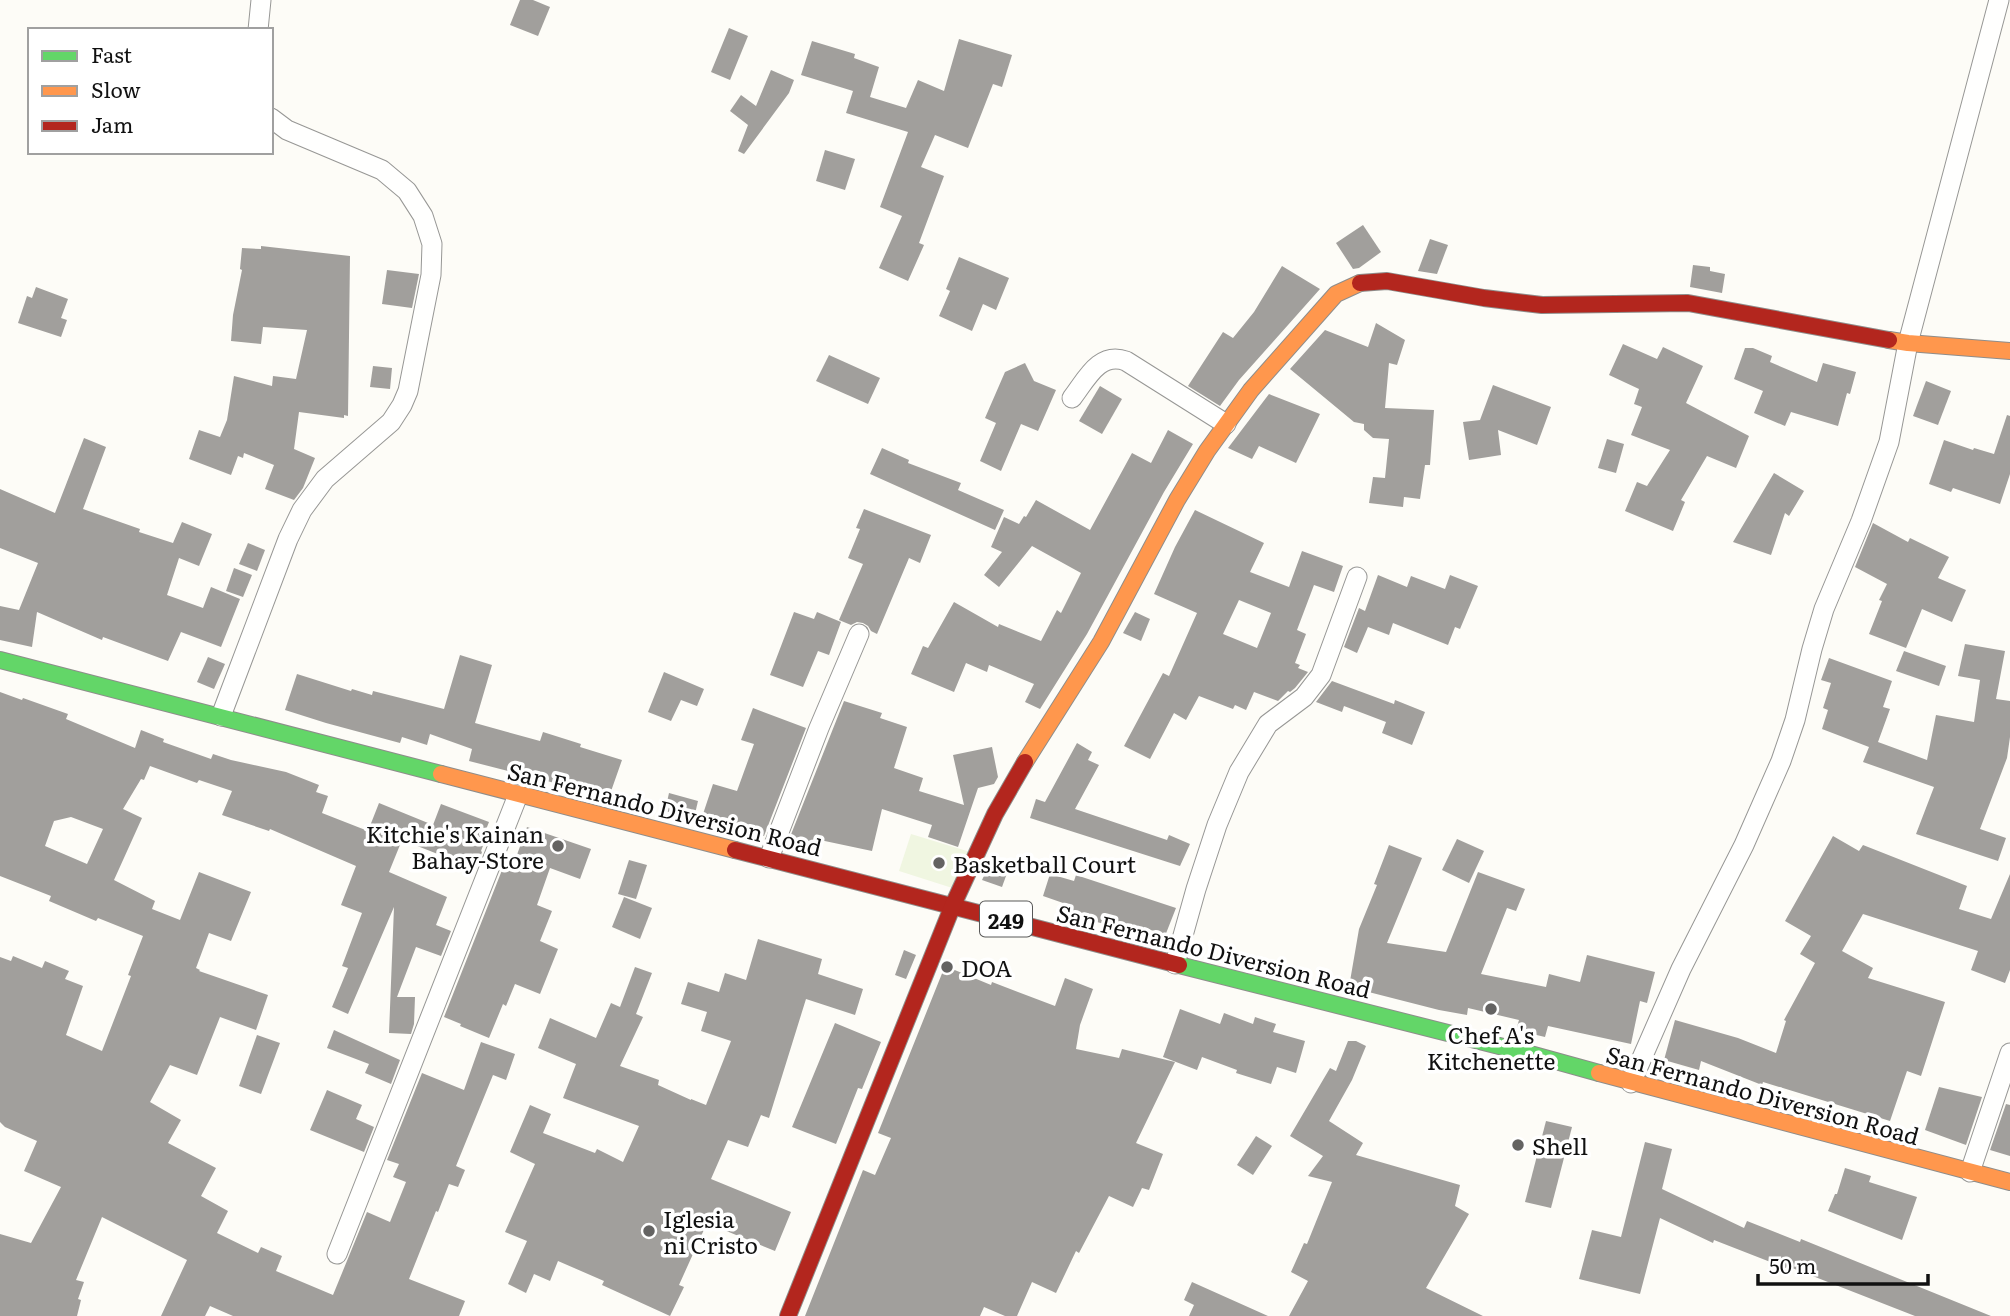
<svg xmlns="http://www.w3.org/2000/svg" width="2010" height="1316" font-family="Literata,serif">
<rect width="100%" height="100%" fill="#fdfcf7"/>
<polygon fill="#f0f6e1" points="911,834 980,855 968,893 899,871"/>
<g fill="#a19f9c" fill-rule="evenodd">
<polygon points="520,0 533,0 550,7 538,36 510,25"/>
<polygon points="729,28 748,36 730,80 711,72"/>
<polygon points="959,39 1012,55 1002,87 993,84 968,148 935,135 921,167 944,176 919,243 924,245 908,281 879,268 902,216 880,207 908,132 846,113 853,91 801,75 812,41 855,54 854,58 879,67 870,97 906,108 918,80 944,91"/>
<polygon points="771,70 794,80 789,93 744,154 738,151 748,125 730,111 741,95 756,106"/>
<polygon points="825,150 855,159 845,190 816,181"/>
<polygon points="1363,225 1381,252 1359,268 1353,269 1336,243"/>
<polygon points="1430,239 1448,245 1437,274 1418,271"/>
<polygon points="261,246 350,256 348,416 344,415 344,418 299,412 294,449 315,458 303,488 294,500 265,489 274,465 244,453 243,458 238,456 231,475 189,459 199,430 220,437 227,420 234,376 272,386 273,376 296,379 307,330 263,327 261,344 231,341 233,315 242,270 240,269 242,248 261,249"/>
<polygon points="959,257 1009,278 996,310 983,304 972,331 939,316 950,291 946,289"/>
<polygon points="1693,265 1710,267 1710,271 1725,274 1722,293 1690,287"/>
<polygon points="1282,266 1320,289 1239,380 1220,406 1188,386 1223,332 1233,338 1254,312"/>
<polygon points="387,270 419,274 412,308 382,304"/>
<polygon points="36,287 68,299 61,318 67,320 61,337 18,323 27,296 32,298"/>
<polygon points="1376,323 1405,340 1397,365 1389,363 1385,408 1434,410 1430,465 1425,465 1420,499 1404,497 1403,507 1369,503 1373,477 1385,478 1389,439 1373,438 1364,430 1364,424 1354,422 1290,369 1325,330 1368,347"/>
<polygon points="1623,344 1657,359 1663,347 1703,366 1686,403 1749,436 1736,468 1707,456 1681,500 1685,502 1673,531 1625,511 1637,482 1647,486 1670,450 1631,435 1642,407 1634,404 1639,389 1609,375"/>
<polygon points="1745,348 1753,348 1772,356 1770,362 1817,382 1823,363 1856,372 1850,394 1847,393 1838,426 1791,412 1785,426 1754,413 1763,391 1734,379"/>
<polygon points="829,355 880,378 868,404 816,381"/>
<polygon points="1025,363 1034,381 1056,390 1038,431 1021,424 1001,471 980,461 996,423 985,418 1005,372"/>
<polygon points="373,366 392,368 390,389 370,387"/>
<polygon points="1926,381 1951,391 1938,425 1913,416"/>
<polygon points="1493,385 1551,407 1537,445 1498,430 1501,455 1469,460 1463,422 1480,420"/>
<polygon points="1100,386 1122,399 1102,434 1079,421"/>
<polygon points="1269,394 1320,414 1296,463 1259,446 1252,459 1228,448"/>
<polygon points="2007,415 2010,416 2010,474 2000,504 1953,488 1951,492 1929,484 1944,440 1973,450 1974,448 1994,454"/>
<polygon points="1168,430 1193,444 1164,492 1087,634 1040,709 1025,702 1034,684 989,665 987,672 966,663 954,692 911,674 923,646 928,648 954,602 998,627 999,624 1041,641 1057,610 1061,613 1081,573 1032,546 999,587 984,575 1002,552 991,547 1004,517 1019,524 1024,516 1026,517 1036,500 1090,530 1132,453 1151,463"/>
<polygon points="84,438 106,447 83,509 140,529 139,532 173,543 182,522 212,534 199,566 179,558 167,595 203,608 211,587 240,599 221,647 181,632 168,661 103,637 102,640 37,612 32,647 0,640 0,606 19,610 38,563 0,548 0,489 55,513"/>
<polygon points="1607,439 1624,444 1616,473 1598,468"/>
<polygon points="882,448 909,460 908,463 961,483 958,490 1004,510 995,530 870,474"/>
<polygon points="1774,473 1804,491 1789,516 1785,513 1771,555 1733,542"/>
<polygon points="864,509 931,535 920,563 909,558 877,634 871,631 868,626 863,623 857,622 851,625 839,620 863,564 848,558 860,529 856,528"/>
<path d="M1195,510L1264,543L1250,572L1289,587L1302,551L1343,566L1334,592L1314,585L1297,630L1306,634L1295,663L1300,665L1298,668L1308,672L1295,688L1290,692L1288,691L1278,701L1254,692L1246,710L1235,705L1233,709L1199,696L1186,720L1174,713L1150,759L1124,746L1163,673L1169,676L1197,613L1154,594L1175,547ZM1239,600L1271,613L1257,648L1223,634Z"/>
<polygon points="1873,523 1908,542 1910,538 1949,557 1938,578 1966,590 1952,622 1922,609 1906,648 1869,634 1882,601 1879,600 1887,584 1855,567"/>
<polygon points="248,543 265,550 257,571 239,564"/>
<polygon points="234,568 252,575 243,597 226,591"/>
<polygon points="1378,575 1407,587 1411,576 1445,589 1450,575 1478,586 1460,629 1455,627 1448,645 1393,623 1389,635 1368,627 1357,653 1344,647 1359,608 1365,611"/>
<polygon points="794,612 814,619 817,612 841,622 829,655 818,651 803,687 770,675"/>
<polygon points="1135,612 1150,619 1141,641 1123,633"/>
<polygon points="1965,644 2005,651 1996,699 2010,701 2010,737 2007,758 1980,829 2006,838 1998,861 1916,834 1934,787 1863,762 1869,747 1822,729 1828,710 1823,708 1831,683 1821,680 1829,658 1892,681 1883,707 1890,709 1878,742 1927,760 1936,715 1974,722 1980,680 1958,676"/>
<polygon points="1904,651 1946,666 1939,686 1896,671"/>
<polygon points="460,655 492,665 475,723 540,741 543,732 581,744 580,747 622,760 609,797 469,761 472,749 430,734 427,745 402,737 400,743 326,723 285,710 297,674 351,691 352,689 372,695 373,691 444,709"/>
<polygon points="208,657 225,664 214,689 197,682"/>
<polygon points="664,672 704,689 697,706 681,700 671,721 648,712"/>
<polygon points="1332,681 1394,704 1395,700 1425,712 1412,745 1382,733 1386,722 1344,706 1342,712 1316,702"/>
<path d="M0,692L22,700L23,698L68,714L66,719L135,748L141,730L164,739L163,742L211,759L213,754L231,760L286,772L319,785L316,792L328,796L322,813L368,831L379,803L433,825L441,804L489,822L481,842L484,843L481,851L482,852L476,869L402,840L389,872L447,897L436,925L451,931L441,956L416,947L397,997H415L414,1024L411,1034L389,1033L394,907L348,1014L332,1007L348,968L342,966L362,913L341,905L356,866L270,829L269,831L222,815L232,791L199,780L197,783L150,766L144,780L141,779L123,809L142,818L114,880L155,901L152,909L180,920L199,872L251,892L231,941L209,933L196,968L200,970L199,971L268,995L256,1030L220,1017L197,1075L170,1065L150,1102L181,1120L168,1143L216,1168L201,1196L228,1211L217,1233L258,1253L261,1247L282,1256L276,1271L333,1295L367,1212L390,1222L406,1182L393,1177L399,1164L387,1160L422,1073L464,1090L481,1042L515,1054L506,1080L493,1075L456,1166L465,1170L458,1187L449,1184L438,1212L436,1211L409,1279L465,1301L459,1316H233L210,1306L205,1316H161L187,1260L102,1217L76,1280L84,1282L78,1299L81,1300L77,1316H0V1234L31,1243L61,1187L24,1171L37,1141L5,1127L0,1122V957L11,961L13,956L42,968L45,961L69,971L65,979L83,986L66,1035L102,1051L131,976L128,975L143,936L98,918L96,921L49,901L51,896L0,876ZM71,817L103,829L87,864L45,846L54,821Z"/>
<polygon points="844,701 882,713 880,718 907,727 894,768 923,778 919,791 964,805 953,755 992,747 998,777 994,784 978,788 958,847 928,837 932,825 882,809 872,851 820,840 817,850 788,842"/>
<polygon points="753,708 806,728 764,836 702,817 713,784 737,791 754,744 741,740"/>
<polygon points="1077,743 1092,752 1088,760 1099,765 1075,809 1167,840 1169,835 1190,844 1180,866 1030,818 1036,799 1045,802"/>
<polygon points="669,793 698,801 694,818 665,811"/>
<polygon points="527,827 591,849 580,879 550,868 537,905 552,911 540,941 558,949 540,994 515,984 506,1006 503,1004 489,1038 460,1026 461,1024 444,1017 506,860 514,863"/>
<polygon points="1833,836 1859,851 1863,845 1967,886 1959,909 1991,919 2010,874 2010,970 2005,983 1971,970 1978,951 1863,914 1842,951 1873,968 1868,978 1945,1002 1921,1076 1907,1071 1890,1121 1763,1082 1762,1085 1701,1061 1699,1070 1664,1060 1675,1020 1738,1038 1776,1053 1786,1021 1784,1020 1815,963 1800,954 1811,936 1785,921"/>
<polygon points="1457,839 1484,851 1469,883 1442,870"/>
<polygon points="1389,845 1422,858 1387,943 1446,952 1478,872 1525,889 1516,911 1507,908 1481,974 1546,987 1549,974 1580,982 1587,955 1655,972 1647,1003 1640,1001 1631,1044 1548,1026 1545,1037 1516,1030 1519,1020 1468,1008 1467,1015 1439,1010 1349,987 1359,929 1377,885 1374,884"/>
<polygon points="992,859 1010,865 1002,887 982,880"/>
<polygon points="629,860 647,865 636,899 618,894"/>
<polygon points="1050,874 1074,881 1076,875 1176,908 1165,936 1144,927 1142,934 1063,913 1066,904 1043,896"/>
<polygon points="624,897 652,908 640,939 612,927"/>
<polygon points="758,939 822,959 818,974 863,989 855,1015 806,999 769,1118 761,1115 748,1147 728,1140 711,1179 791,1212 775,1251 707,1223 679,1285 684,1287 670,1316 602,1285 604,1281 558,1261 550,1281 534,1274 526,1293 508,1284 527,1241 505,1232 535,1164 510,1152 530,1105 551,1114 543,1133 595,1153 597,1149 623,1162 639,1126 563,1098 576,1064 538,1048 550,1018 596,1038 611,1003 620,1007 635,967 652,973 636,1014 643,1017 620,1066 659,1080 658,1085 691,1100 691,1099 706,1105 731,1041 701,1031 707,1012 681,1004 688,982 719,992 725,973 746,980"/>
<polygon points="904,950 916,955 906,979 895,975"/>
<polygon points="945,966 991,985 992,982 1055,1006 1065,978 1093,989 1080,1025 1076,1049 1119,1058 1122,1049 1175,1062 1136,1143 1163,1154 1149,1190 1142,1188 1133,1207 1109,1196 1079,1253 1076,1251 1056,1293 1032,1282 1017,1316 1005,1316 984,1307 980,1316 805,1316 863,1170 875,1175 891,1138 878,1133"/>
<polygon points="1180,1009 1220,1024 1224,1013 1253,1024 1255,1017 1276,1024 1273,1032 1305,1041 1296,1073 1277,1067 1271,1084 1236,1073 1237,1070 1202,1057 1197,1070 1163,1057"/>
<polygon points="835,1023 881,1042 862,1089 858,1088 836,1144 792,1127"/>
<polygon points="334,1030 400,1060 391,1084 365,1073 369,1064 327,1048"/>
<polygon points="257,1035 280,1043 261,1094 239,1086"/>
<polygon points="1348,1041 1356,1041 1366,1046 1352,1080 1329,1121 1363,1143 1356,1155 1460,1185 1455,1206 1469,1214 1426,1288 1483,1316 1289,1316 1308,1281 1291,1272 1304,1243 1307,1244 1332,1182 1308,1176 1323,1156 1290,1136 1330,1068 1336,1071"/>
<polygon points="1939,1087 1982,1097 1966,1145 1925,1130"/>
<polygon points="327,1090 362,1105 356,1119 374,1127 364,1152 310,1130"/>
<polygon points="2006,1104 2010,1105 2010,1156 1990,1150"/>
<polygon points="1546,1121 1572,1127 1551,1208 1525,1202"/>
<polygon points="1256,1136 1272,1146 1253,1175 1237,1165"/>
<polygon points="1645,1142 1672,1149 1662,1189 1744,1228 1747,1221 1800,1242 1801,1239 1991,1316 1915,1316 1787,1266 1786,1268 1714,1240 1713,1243 1660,1218 1640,1294 1579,1279 1592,1230 1621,1237"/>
<polygon points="1845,1168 1871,1176 1869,1182 1917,1197 1902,1240 1828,1211 1835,1194 1837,1194"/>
<polygon points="1192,1282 1268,1316 1189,1316 1194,1305 1184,1300"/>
</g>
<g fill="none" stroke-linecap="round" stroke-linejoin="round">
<defs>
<g id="street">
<polyline points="258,30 261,0"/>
<path d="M1072,398C1086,380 1099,351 1126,361L1226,424"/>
<polyline points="221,716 288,539 302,510 325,479 391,422 402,405 408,391 431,275 432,244 423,216 407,191 382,170 287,130 271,118"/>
<polyline points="769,858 819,728 859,634"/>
<polyline points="1175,964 1196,889 1217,825 1239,772 1268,724 1304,697 1321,675 1357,577"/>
<polyline points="1631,1083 1681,969 1744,845 1781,761 1795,720 1812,649 1824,609 1861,521 1889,442 1908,343 1999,0"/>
<polyline points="1970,1172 2010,1053"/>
<polyline points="337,1254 518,795"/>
</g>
<g id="fast">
<polyline points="0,660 441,774"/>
<polyline points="1179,965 1523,1052 1599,1073"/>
</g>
<g id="slow">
<polyline points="1889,340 1908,343 2010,351"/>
<polyline points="1025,762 1101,642 1177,500 1207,451 1251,390 1336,294 1360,283"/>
<polyline points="441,774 735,850"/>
<polyline points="1599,1073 2010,1182"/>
</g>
<g id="jam">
<polyline points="1360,283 1387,281 1484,298 1542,305 1688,303 1889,340"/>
<polyline points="735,850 1179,965"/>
<polyline points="788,1316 953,905 995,814 1025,762"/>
</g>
</defs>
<use href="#street" stroke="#979795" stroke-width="21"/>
<use href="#fast" stroke="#8e8d8b" stroke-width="18"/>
<use href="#slow" stroke="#8e8d8b" stroke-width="18"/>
<use href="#jam" stroke="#8e8d8b" stroke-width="18"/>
<use href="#street" stroke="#fffffe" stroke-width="19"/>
<use href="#fast" stroke="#63d668" stroke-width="16"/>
<use href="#slow" stroke="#ff974d" stroke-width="16"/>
<use href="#jam" stroke="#b3261e" stroke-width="16"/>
</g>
<g fill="#646362" stroke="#fff" stroke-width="2.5">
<circle cx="558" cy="846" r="7"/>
<circle cx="939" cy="863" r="7"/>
<circle cx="947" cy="967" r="7"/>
<circle cx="1491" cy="1009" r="7"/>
<circle cx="1518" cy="1145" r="7"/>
<circle cx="649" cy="1231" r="7"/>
</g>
<g text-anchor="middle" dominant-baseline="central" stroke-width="7" stroke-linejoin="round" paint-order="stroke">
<rect fill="#fff" stroke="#585858" stroke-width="2" x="980" y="901.5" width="52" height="35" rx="5"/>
<g font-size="21" font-weight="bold" fill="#111">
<text x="1006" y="919">249</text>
</g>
<g font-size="23" fill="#111" stroke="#fff">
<text transform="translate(665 808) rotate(14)">San Fernando Diversion Road</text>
<text transform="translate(1214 950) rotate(14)">San Fernando Diversion Road</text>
<text transform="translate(1763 1094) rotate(15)">San Fernando Diversion Road</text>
</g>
<g font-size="23" fill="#111" stroke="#fff" text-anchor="start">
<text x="544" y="833" text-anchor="end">Kitchie's Kainan<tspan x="544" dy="26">Bahay-Store</tspan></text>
<text x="953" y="863">Basketball Court</text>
<text x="961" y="967">DOA</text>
<text x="1491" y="1034" text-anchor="middle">Chef A's<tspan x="1491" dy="26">Kitchenette</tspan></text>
<text x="1532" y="1145">Shell</text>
<text x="663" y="1218">Iglesia<tspan x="663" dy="26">ni Cristo</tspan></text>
</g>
</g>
<rect x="28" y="28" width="245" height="126" fill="#ffffff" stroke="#a0a0a0" stroke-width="2"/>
<rect x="42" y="51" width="35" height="10" fill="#63d668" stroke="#a0a0a0" stroke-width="2"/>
<text x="91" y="63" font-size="21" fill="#111111">Fast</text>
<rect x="42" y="86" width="35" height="10" fill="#ff974d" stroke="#a0a0a0" stroke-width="2"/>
<text x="91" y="98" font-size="21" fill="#111111">Slow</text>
<rect x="42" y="121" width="35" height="10" fill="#b3261e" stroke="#a0a0a0" stroke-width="2"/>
<text x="91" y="133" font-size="21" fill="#111111">Jam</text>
<path d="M1758 1274v10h170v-10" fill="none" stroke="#111111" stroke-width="3.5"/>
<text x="1769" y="1274" font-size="21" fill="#111111" stroke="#ffffff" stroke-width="5" paint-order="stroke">50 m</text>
</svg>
